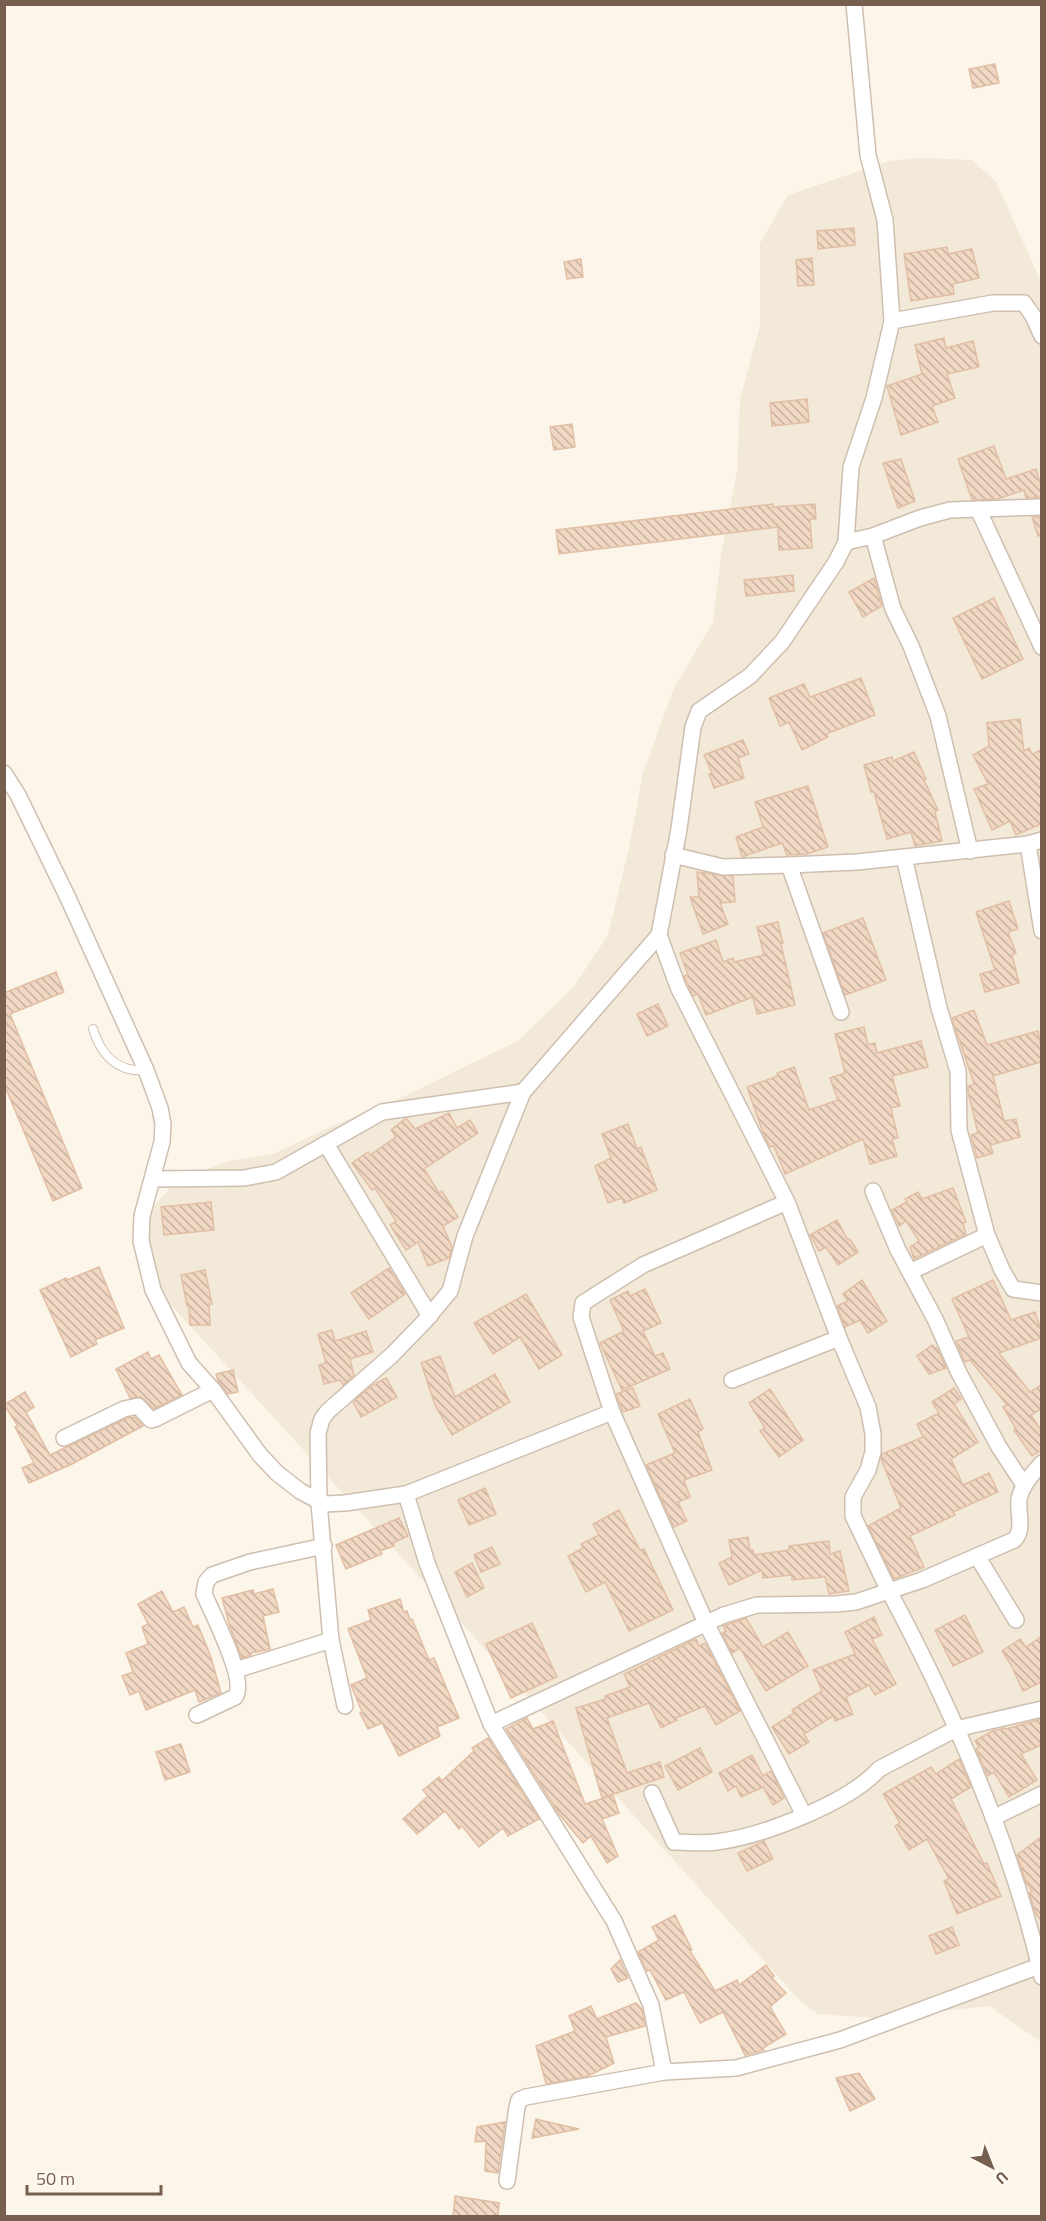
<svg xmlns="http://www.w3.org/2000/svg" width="1046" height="2221" font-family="'Titillium Web',sans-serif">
<defs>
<pattern id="building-back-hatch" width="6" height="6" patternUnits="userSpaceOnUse" patternTransform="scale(1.5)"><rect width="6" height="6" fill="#f0d8c3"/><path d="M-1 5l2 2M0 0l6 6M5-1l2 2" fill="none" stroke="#c7b2a1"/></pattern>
</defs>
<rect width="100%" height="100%" fill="#fcf6ea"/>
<polygon fill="#f3e9d9" points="921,158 972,160 996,182 1042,284 1041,2042 989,2006 873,2018 818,2014 800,2001 458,1619 138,1269 143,1219 175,1182 228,1161 273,1154 339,1123 391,1103 450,1074 519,1040 574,986 608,935 629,848 643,773 674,688 713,622 721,554 737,472 740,400 760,325 760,243 788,195 889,161"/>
<g fill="url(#building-back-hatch)" stroke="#e2bfa4" stroke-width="1.5">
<polygon points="995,64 999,83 973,88 969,69"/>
<polygon points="854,228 855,245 818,249 817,231"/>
<polygon points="947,247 948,254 972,249 979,278 953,284 954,294 911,301 904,254"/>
<polygon points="812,258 814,285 798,286 796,260"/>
<polygon points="581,259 583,277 567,279 564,262"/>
<polygon points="944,338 946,348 973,341 979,367 947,374 955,398 932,406 938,422 901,435 887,386 922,374 915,345"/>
<polygon points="807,399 809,422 772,426 770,403"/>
<polygon points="572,424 575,447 554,450 550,427"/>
<polygon points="994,446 1006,479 1036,469 1041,486 1041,497 1026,498 1024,490 998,499 972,500 958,459"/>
<polygon points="901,459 915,501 898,508 883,463"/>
<polygon points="773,504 773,507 815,504 816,519 810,519 812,548 779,550 778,527 559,554 556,530"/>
<polygon points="1032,517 1041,517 1041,535 1038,536"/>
<polygon points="793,575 794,591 746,596 744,580"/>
<polygon points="874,578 882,606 863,617 849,592"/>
<polygon points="994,598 1023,659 982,679 953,618"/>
<polygon points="861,678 875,715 826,734 828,737 802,750 789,722 780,726 769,698 804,684 810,697"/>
<polygon points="1020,719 1024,751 1029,748 1032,754 1041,750 1041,824 1016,835 1010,821 992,830 974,789 988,784 973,755 989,746 987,723"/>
<polygon points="743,740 749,754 738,758 744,778 714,788 709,774 712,773 704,755"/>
<polygon points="914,752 926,779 924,780 938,810 935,812 942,841 915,846 911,832 887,839 874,792 871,792 864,765 892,757 893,761"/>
<polygon points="808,786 828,847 807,854 787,855 782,843 742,857 736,837 763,827 755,802"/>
<polygon points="697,872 733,876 735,902 720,903 728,924 703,934 690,897 699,897"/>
<polygon points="1009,901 1018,929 1008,932 1016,953 1012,955 1019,983 985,992 980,974 995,970 976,912"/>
<polygon points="863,918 886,980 845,995 823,933"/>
<polygon points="778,922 783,943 781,944 795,1005 757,1014 753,997 706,1015 698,994 693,996 687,983 684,976 688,975 680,953 716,940 723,962 733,958 734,962 764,955 757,927"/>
<polygon points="56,972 64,992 10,1014 82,1188 53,1201 4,1084 4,993"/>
<polygon points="658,1004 668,1026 647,1036 637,1014"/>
<polygon points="974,1010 987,1045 1038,1031 1041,1046 1041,1062 993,1076 1004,1121 1016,1119 1020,1137 990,1145 993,1153 977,1158 971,1135 978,1133 968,1092 968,1086 974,1084 952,1018"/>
<polygon points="864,1027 868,1045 875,1043 877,1053 921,1041 928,1067 892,1076 900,1106 891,1108 898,1138 892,1139 897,1156 870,1164 863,1139 785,1174 774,1146 770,1147 763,1133 747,1087 778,1076 777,1073 794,1067 809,1110 838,1100 830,1078 845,1073 835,1034"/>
<polygon points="449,1113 457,1128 470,1120 478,1133 424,1169 439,1193 442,1191 458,1217 443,1226 452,1247 449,1258 428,1266 418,1242 406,1250 390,1225 396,1221 375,1188 372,1190 352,1163 368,1152 370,1155 396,1137 391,1130 406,1118 415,1129"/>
<polygon points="628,1124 637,1149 641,1147 657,1190 624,1203 622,1198 608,1203 595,1166 611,1158 602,1134"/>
<polygon points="953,1188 966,1222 963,1223 966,1234 914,1259 910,1247 919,1241 906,1221 899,1226 892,1210 907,1202 905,1199 918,1192 922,1199"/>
<polygon points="211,1202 214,1230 164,1235 161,1207"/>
<polygon points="837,1220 848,1240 850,1239 858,1252 838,1265 826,1247 819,1251 810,1235"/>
<polygon points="99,1267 124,1328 95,1340 97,1344 71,1357 40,1290 66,1278 67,1280"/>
<polygon points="389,1268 405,1294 369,1319 351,1293"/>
<polygon points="205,1270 212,1304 209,1304 210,1325 190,1325 189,1305 187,1306 181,1275"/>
<polygon points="862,1280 887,1321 868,1333 860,1320 845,1327 837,1306 848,1301 843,1294"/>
<polygon points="993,1280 1011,1320 1035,1312 1041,1330 1041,1338 999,1353 1030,1392 1041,1385 1041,1409 1031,1415 1041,1430 1041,1450 1032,1456 1014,1430 1016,1429 1003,1407 1007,1405 970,1360 965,1362 956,1341 969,1337 952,1299"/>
<polygon points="645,1289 661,1323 643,1331 655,1356 663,1353 670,1369 622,1390 600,1343 624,1331 610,1300 628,1291 630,1296"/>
<polygon points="526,1294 562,1355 539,1369 520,1337 493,1354 474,1323"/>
<polygon points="332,1330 335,1341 366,1331 373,1352 350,1359 354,1375 343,1385 340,1380 324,1384 319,1365 326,1363 318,1334"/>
<polygon points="932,1345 935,1348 937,1348 946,1368 929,1374 917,1356"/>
<polygon points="148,1352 151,1359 159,1355 182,1395 154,1409 141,1397 130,1398 116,1369"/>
<polygon points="440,1356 455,1397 495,1374 510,1402 452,1435 435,1405 421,1363"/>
<polygon points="233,1370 238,1392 228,1394 218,1381 216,1374"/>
<polygon points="386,1378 397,1397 361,1417 353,1402 371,1386"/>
<polygon points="633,1388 640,1406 623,1412 616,1394"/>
<polygon points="954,1388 961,1399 954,1404 978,1442 951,1459 963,1485 989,1473 998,1492 953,1512 955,1515 910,1536 924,1567 894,1579 868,1526 901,1508 881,1459 882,1454 923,1437 917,1424 939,1413 932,1402"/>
<polygon points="770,1389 803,1440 779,1457 760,1431 765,1428 749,1403"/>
<polygon points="25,1392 34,1407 26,1412 50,1455 127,1418 135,1417 143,1426 72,1464 29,1483 22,1468 34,1463 15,1427 18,1426 4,1405"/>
<polygon points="690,1399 703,1429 698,1432 712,1470 684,1480 690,1497 678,1502 687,1521 674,1527 646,1465 675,1453 658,1414"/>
<polygon points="485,1488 496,1514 469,1525 458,1500"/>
<polygon points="619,1510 640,1550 644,1549 673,1610 629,1631 605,1582 586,1592 568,1556 583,1548 581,1544 599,1535 593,1524"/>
<polygon points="399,1518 408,1536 393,1543 394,1546 380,1551 382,1554 346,1569 336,1545"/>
<polygon points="748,1537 750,1551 753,1550 754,1555 789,1550 789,1546 829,1541 830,1554 840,1551 849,1591 829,1594 825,1577 792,1580 792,1575 763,1578 762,1570 729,1585 719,1563 732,1557 729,1540"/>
<polygon points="492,1547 500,1564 481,1572 474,1555"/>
<polygon points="472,1563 484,1588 467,1597 455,1572"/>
<polygon points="273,1589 279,1612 263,1616 270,1649 251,1653 251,1655 242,1658 230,1627 222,1598 253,1590 254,1594"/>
<polygon points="162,1591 173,1612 184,1607 193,1627 198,1625 211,1657 221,1693 199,1702 195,1690 146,1710 139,1691 130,1695 122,1676 133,1672 126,1653 148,1644 142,1627 148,1624 138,1604"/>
<polygon points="400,1599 404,1612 407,1611 410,1620 412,1619 429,1660 434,1658 459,1718 437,1727 440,1736 399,1756 382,1723 368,1729 360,1713 362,1712 351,1685 367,1678 348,1629 371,1620 368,1610"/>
<polygon points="965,1615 983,1652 953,1666 935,1630"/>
<polygon points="874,1617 882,1635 872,1639 896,1684 875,1695 869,1685 846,1697 853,1714 835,1721 833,1716 804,1734 809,1742 789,1754 772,1727 794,1713 792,1710 822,1691 813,1670 855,1654 845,1632"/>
<polygon points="746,1618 763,1647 788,1632 808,1666 766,1691 740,1648 732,1653 722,1633 726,1631 723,1626"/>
<polygon points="532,1623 557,1677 511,1698 486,1644"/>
<polygon points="1041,1637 1041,1682 1023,1691 1011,1665 1002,1651 1020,1639 1026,1647"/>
<polygon points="696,1639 699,1646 705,1643 740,1711 716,1725 705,1706 676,1718 677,1720 661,1728 649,1703 607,1718 627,1773 660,1762 664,1777 602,1798 576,1708 606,1699 605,1696 630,1687 624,1674"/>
<polygon points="527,1718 533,1729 553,1721 585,1804 613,1795 619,1813 602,1819 618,1856 607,1863 591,1836 583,1843 559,1814 506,1729"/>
<polygon points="1041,1719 1041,1745 1021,1754 1037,1780 1009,1797 994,1772 988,1776 976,1749 979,1747 975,1741 992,1731 1005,1728 1006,1729"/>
<polygon points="488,1738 539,1819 508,1836 503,1828 479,1847 462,1826 459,1829 445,1811 417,1834 403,1819 428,1796 423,1790 439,1777 442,1781 474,1751 472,1748"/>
<polygon points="181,1744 190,1772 165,1780 156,1752"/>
<polygon points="700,1748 712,1772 678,1790 665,1766"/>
<polygon points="752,1755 763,1776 771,1771 784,1798 773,1805 763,1787 741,1797 736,1786 728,1791 719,1773"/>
<polygon points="959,1759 971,1787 951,1799 984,1864 987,1863 1001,1896 957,1914 944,1881 949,1879 927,1839 909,1850 895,1826 900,1823 883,1794 931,1767 936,1774"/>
<polygon points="1041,1837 1041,1921 1035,1912 1029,1893 1032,1891 1026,1882 1017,1855"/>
<polygon points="764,1841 773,1859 747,1871 738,1853"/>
<polygon points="675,1915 692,1950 690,1951 715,1991 737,1980 739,1985 766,1965 774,1976 772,1978 786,1993 770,2007 786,2034 763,2048 764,2050 745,2055 723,2012 700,2023 684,1992 666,2000 650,1970 647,1971 638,1952 659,1940 652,1927"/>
<polygon points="952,1927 959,1945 936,1954 929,1936"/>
<polygon points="620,1960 628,1978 618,1982 611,1969"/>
<polygon points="636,2003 642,2009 645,2026 606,2037 614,2063 588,2076 546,2084 536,2046 575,2031 569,2016 591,2006 597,2019"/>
<polygon points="859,2073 875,2099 850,2111 836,2078"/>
<polygon points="536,2119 544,2121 579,2129 532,2138"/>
<polygon points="505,2122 498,2173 485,2171 486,2141 475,2142 477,2127"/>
<polygon points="455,2196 499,2203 498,2217 453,2217"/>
</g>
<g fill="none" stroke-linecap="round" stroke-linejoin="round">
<defs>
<path id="lane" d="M93,1029C101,1055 118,1073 146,1070"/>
<g id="street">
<path d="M854,4L868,155L885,220L892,321L874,398L851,467L846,542L836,562L782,642L750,676L699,711L693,727L679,829L659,935L678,987L787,1202L839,1338L868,1407L873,1434V1452L868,1470L853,1497V1516L889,1591L922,1580L1014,1540C1025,1530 1017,1512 1019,1499C1022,1485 1032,1474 1042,1463"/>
<polyline points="892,321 993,303 1024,303 1033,316 1042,336"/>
<polyline points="978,509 1042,647"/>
<polyline points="873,536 893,609 911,646 938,716 970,851"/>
<polyline points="846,542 873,536 920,518 950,510 1042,507"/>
<polyline points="4,773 18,795 68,898 146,1070 160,1108 163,1124 162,1142 142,1216 141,1241 153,1290 189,1363 213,1390 260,1455 277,1473 300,1491 324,1504 345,1503 406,1494 612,1412"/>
<polyline points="1028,844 1042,931"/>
<polyline points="673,855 723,867 789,865 857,862 1028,844 1042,840"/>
<polyline points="904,857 939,1008 958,1071 959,1130 987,1235 1002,1270 1013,1289 1042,1293"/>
<polyline points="789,865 841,1012"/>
<polyline points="326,1144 430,1316"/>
<polyline points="153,1179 244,1178 276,1172 382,1112 523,1092"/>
<polyline points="873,1191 898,1250 935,1319 959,1373 999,1447 1024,1485"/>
<polyline points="787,1202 643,1265 583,1303 581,1317 612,1412 706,1623 804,1815"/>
<polyline points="910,1272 987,1235"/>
<polyline points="732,1380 839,1338"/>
<polyline points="64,1438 124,1409 138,1406 151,1420 155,1419 213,1390"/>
<polyline points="406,1494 427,1563 491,1724 614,1921 651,2005 664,2072"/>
<polyline points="977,1556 1016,1620"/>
<polyline points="236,1670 331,1640"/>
<polyline points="345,1706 331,1640 319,1503 318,1433 322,1419 328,1411 392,1355 425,1321 450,1291 465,1236 523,1092 659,935"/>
<path d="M197,1715L235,1697C248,1681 212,1613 204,1594L206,1582L212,1575L250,1562L324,1546"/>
<path d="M491,1724L724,1615L757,1605L836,1604L856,1602L889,1591C953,1711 1012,1844 1042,1977"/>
<path d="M652,1793L674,1842C688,1842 702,1844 716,1842C760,1837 849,1803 879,1769L956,1729L1042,1709"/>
<polyline points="993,1818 1042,1794"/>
<polyline points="507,2181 517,2107 519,2100 526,2097 664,2072 736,2068 840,2040 1039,1966"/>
</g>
</defs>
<use href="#lane" stroke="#cebfb0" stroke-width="10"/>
<use href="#street" stroke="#cebfb0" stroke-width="18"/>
<use href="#lane" stroke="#fff" stroke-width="8"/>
<use href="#street" stroke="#fff" stroke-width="15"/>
</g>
<rect width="1046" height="2221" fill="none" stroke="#765f4e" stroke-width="12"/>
<g transform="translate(992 2167) rotate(138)" stroke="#fefaf1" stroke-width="4.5" paint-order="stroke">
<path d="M0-4.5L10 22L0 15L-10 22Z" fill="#765f4e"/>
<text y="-9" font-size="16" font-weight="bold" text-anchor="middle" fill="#765f4e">U</text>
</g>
<path d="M27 2185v9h134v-9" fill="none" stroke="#765f4e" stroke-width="3"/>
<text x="36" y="2185" font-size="18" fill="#765f4e" stroke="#fefaf1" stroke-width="4.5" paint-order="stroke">50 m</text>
</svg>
